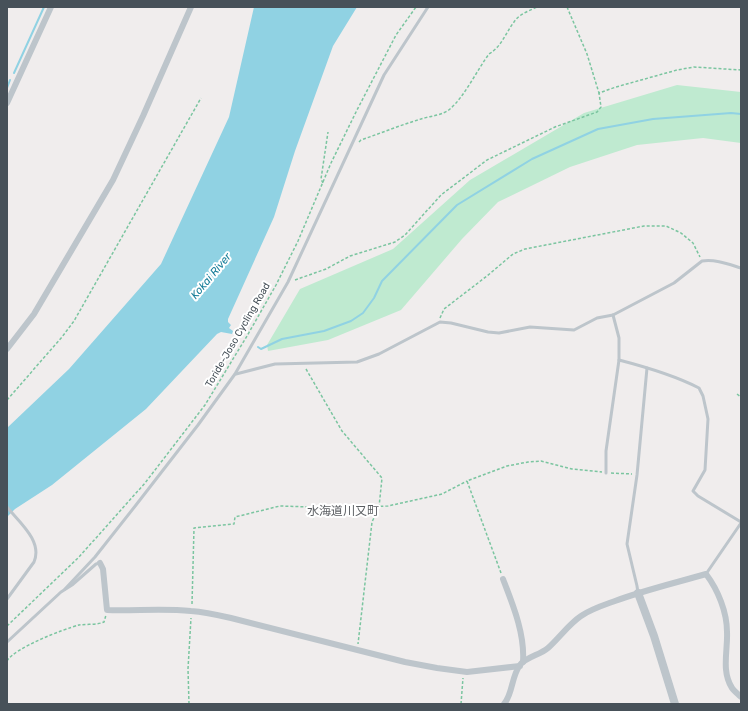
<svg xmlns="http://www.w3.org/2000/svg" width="748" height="711" font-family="Rubik,'Noto Sans JP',sans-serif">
<rect width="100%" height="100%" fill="#f0eded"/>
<polygon fill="#bfead0" points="677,85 741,92 741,143 703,138 637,145 570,167 498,202 462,239 401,310 328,340 268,351 267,345 300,289 393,249 470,180 584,113"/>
<polygon fill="#90d2e3" points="254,7 357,7 333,46 295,151 274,217 228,319 228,322 231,325 229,328 233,331 232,334 221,332 217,334 146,409 52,485 15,509 7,517 7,428 69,369 161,264 229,117"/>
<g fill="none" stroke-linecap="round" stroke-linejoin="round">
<g stroke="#90d2e3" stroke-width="2">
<polyline points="14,73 44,7"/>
<polyline points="7,88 10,80"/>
<polyline points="258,347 261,349 282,339 324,331 351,321 363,313 374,298 382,281 457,205 532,159 598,129 653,119 731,113 741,114"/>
</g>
<g stroke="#7bc5a0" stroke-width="1.5" stroke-dasharray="3 2" stroke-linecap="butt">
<polyline points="567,7 587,54 599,93 616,87 677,70 694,67 741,70"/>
<path d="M359,142L361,140C381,133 401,125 421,119C431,116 443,115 450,109C465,96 477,70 489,54C502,46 505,34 514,22C519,14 529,11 537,7"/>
<polyline points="323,183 321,179 328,132"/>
<polyline points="295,280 326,269 350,256 395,242 405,235 441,195 487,160 555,127 597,112 601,107 599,93"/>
<polyline points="440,318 444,309 487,276 513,254 525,249 644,226 666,226 681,233 693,243 700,257"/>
<polyline points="306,369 342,431 382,478 379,507 372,522 358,644"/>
<polyline points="737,394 741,397"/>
<polyline points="7,400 62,337 74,321 201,98"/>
<polyline points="611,473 632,474"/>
<polyline points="501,573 467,481 507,466 528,462 541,461 572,469 602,472"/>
<polyline points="192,604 194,528 234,524 235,517 280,506 345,508 388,506 442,494 467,481"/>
<polyline points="7,626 79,557 145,483 205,405 247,336 276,285 298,241 331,163 357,110 396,35 416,7"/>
<path d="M7,661C14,648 64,629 79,625C87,624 97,625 104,622L106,615"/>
<polyline points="189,704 188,669 191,618"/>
<polyline points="461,704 463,678"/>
</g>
<g stroke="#bdc5cb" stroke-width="3">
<path d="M619,360C646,367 674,375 699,388L703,396L708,419L705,470L693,491L698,496L741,522"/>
<path d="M236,374L275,364L357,362L379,354L440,322L451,323L488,332L499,333L530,327L574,330L597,318L613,315L674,283L702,261C715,259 728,264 741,268"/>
<polyline points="606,473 606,451 619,360 619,338 613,315"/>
<path d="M7,507C19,522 43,541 34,562L7,599"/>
<polyline points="706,574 741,523"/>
<polyline points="65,589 95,557 136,505 198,425 235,374 288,282 384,75 428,7"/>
<polyline points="638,593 637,586 627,544 637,475 647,368"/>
<polyline points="7,642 61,592 72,585 96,564 100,563"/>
</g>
<g stroke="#bdc5cb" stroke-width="6">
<polyline points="7,103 51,7"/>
<polyline points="7,349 34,314 113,180 143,116 191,7"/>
<path d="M100,563L103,569L107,610C135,611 163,608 191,611C205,612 218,615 231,618L405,662L437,668L467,672L520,666"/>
<path d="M503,579C513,605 525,634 523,662"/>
<path d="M504,704C513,694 511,677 520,665C526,657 540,655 548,648C560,637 569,624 581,616C591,609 604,605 615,601C645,590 675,583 706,574C718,590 727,612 727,632C728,650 721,671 732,688C734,691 738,694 741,697"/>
</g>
<polyline stroke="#bdc5cb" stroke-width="8" points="638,593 654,636 675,704"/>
</g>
<g text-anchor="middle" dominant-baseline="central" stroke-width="4" stroke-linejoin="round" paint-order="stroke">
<g font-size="10" fill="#475159" stroke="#fff">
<text transform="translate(238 335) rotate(-60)">Toride-Joso Cycling Road</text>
</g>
<g font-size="11" font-style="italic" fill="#197f9a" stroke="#fff">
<text transform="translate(211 276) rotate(-50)">Kokai River</text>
</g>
<g font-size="12" fill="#5b5e62" stroke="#fff">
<text x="343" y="511">水海道川又町</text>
</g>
</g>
<rect width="748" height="711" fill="none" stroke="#475159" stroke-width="16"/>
</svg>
